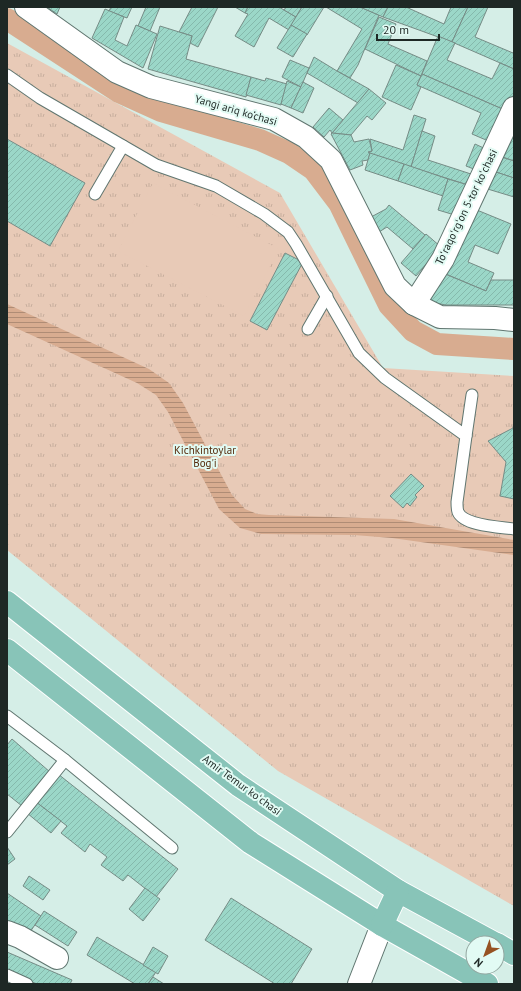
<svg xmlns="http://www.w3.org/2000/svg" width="521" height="991" font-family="'PT Sans',sans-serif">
<defs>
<pattern id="grass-tufts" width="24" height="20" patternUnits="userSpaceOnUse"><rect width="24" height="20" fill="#e8cab7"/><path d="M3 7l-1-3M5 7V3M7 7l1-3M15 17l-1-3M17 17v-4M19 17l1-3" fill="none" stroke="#c7ae9d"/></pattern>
<pattern id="water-rules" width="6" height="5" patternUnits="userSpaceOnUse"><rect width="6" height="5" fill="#d8ac90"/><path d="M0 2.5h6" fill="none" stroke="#af8c75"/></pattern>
<pattern id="building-hatch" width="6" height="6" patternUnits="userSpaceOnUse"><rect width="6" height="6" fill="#9bd7c8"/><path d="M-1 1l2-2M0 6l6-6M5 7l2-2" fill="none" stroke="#85b9ac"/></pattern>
</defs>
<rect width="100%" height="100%" fill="#d5eee7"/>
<polygon fill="url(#grass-tufts)" points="7,43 280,193 383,368 514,376 514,906 278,771 7,550"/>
<polygon fill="#e8cab7" points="153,183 279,249 244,316 118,251"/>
<polygon fill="url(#water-rules)" points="7,304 149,369 169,383 183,403 232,495 245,509 257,514 269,515 394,519 514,540 514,555 392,538 354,535 261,534 240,528 219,509 168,412 156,395 137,383 7,324"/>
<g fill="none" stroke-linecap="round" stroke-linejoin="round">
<polyline stroke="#d8ac90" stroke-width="22" points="7,19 119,92 161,111 260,140 289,153 314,170 339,203 389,305 413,331 437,344 514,349"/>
</g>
<g fill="url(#building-hatch)" stroke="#768c86">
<polygon points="47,7 60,7 57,14"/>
<polygon points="111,7 132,7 127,18 109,11"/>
<polygon points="146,7 160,7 150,31 138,26"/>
<polygon points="192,7 218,7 198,47 190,43 192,36 179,32"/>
<polygon points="235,7 248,7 245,13"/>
<polygon points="248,7 279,7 296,17 289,30 269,18 254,47 235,36 248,14 245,13"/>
<polygon points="286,7 302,7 296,17 284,10"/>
<polygon points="302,7 324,7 307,35 291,25"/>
<polygon points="326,7 360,7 379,15 358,65 350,78 337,71 362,29"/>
<polygon points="360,7 388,7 383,17"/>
<polygon points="388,7 406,7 444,24 451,7 468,7 452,42 383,17"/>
<polygon points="468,7 488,7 475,37 513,53 514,50 514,69 452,42"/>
<polygon points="105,9 124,17 115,40 127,46 136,25 157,34 143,68 92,38"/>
<polygon points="379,17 396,24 388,44 427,61 421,76 365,49"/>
<polygon points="291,25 307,34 293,57 277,48"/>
<polygon points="160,26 192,36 186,59 251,77 246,97 148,69"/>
<polygon points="438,36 455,43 447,60 492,79 500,63 514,69 514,94 507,111 422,74"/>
<polygon points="314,57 337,71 369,89 358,103 307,73"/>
<polygon points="290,60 309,68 301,87 282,77"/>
<polygon points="396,65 421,76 417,85 421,87 411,110 382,97"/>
<polygon points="422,74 507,111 493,143 472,134 481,113 417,85"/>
<polygon points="251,77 265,81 266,78 287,84 281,105 246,95"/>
<polygon points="287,81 301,87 291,108 281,104"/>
<polygon points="303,82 314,88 303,113 291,108"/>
<polygon points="369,89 386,103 372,120 367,116 351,135 332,133"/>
<polygon points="329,108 343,120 332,133 330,130 324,137 313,127"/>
<polygon points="414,115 426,119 411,167 368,153 372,151 370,139 403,150"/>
<polygon points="514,124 514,161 500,156"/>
<polygon points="422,131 435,136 428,160 471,174 468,185 411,167"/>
<polygon points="332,133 351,135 354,142 369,139 372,151 368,152 370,153 368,160 362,161 363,165 350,170 331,134"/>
<polygon points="7,139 85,183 50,246 7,221"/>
<polygon points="475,144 488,150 479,171 466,166"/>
<polygon points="370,153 404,164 398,181 365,170"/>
<polygon points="498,156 514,161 514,178 493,171"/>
<polygon points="404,164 448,179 443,196 398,181"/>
<polygon points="487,169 514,178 514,197 481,187"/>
<polygon points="448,179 468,185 458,216 438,210"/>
<polygon points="389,205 425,235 413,249 387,227 379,232 371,217 386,209"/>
<polygon points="472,208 511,224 498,254 475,245 468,262 494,273 486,291 441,272"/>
<polygon points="426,234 441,247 416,276 401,263"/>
<polygon points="285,253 303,262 267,330 250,321"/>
<polygon points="438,271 486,291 491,280 514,280 514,305 446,305 429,302 429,292"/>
<polygon points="514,420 514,499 500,496 506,462 488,441 513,428"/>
<polygon points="411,474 424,486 415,495 417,497 410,506 407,503 403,508 390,496"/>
<polygon points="12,739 50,772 22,806 7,794 7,745"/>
<polygon points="58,774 178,869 156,897 128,875 123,881 101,865 107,857 90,844 85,852 61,833 67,826 36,802"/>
<polygon points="36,802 61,821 51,833 27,813"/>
<polygon points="7,847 15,859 7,865"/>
<polygon points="29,876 50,890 43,900 23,886"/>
<polygon points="145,888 160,899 143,921 129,909"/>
<polygon points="7,893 41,916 28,935 7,922"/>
<polygon points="231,898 312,949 291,984 275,984 205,940"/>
<polygon points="44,911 77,932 68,946 35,925"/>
<polygon points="97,937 156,972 148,984 135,984 87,955"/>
<polygon points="153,947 168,956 158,974 143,965"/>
<polygon points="7,952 72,980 70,984 37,984 7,971"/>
<polygon points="153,977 164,984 148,984"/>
</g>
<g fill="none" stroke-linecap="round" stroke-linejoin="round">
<defs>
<g id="lane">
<path d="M7,75L40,98L156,165L216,186L264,214L288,232L296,244L359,353L385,378L466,436L457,502C457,505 457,509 458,512C464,526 500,527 514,529"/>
<polyline points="95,194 123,146"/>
<polyline points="308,329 327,296"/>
<polyline points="466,436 472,395"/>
<polyline points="7,716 65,760 172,848"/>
<polyline points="7,832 65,760"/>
<polyline points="7,975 27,984"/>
</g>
<g id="street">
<polyline points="26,7 117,72 151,87 274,119 306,137 331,160 395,286 414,304 440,317 495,318 514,320"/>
<polyline points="414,304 443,259 514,108"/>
<polyline points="7,932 20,937 57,958"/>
<polyline points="359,984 382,925"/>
</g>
<g id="primary">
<polyline points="7,602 238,785 398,891 494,943"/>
<polyline points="7,650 251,843 382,925 487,984"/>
<polyline points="382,925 398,891"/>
<polyline points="497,944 514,954"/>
</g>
</defs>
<use href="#lane" stroke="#607670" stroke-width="13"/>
<use href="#street" stroke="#607670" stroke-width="24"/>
<use href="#primary" stroke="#fff" stroke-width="24"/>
<use href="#lane" stroke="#fff" stroke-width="11"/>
<use href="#street" stroke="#fff" stroke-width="22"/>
<use href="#primary" stroke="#88c4b8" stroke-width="22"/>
</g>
<g text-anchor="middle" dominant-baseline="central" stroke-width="4" stroke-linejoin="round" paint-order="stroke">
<g font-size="11" fill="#1e2825" stroke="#e2fbf4">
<text transform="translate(236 110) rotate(16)">Yangi ariq ko‘chasi</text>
<text transform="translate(466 207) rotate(-64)">Toʻraqoʻrgʻon 5-tor koʻchasi</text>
<text transform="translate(242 785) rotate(36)">Amir Temur koʻchasi</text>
</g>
<g font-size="11" fill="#562b0c" stroke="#e2fbf4">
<text x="205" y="450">Kichkintoylar<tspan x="205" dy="13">Bog'i</tspan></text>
</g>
</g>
<rect width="521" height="991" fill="none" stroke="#1e2825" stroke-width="16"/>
<g transform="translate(485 955) rotate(221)"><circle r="19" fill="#e2fbf4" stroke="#94a7a1"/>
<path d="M0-3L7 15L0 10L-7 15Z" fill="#965323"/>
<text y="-6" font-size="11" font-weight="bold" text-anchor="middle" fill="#1e2825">N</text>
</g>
<path d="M377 34v6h62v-6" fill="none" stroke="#1e2825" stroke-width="2"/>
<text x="383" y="34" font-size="12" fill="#1e2825" stroke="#e2fbf4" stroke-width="3" paint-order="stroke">20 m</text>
</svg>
